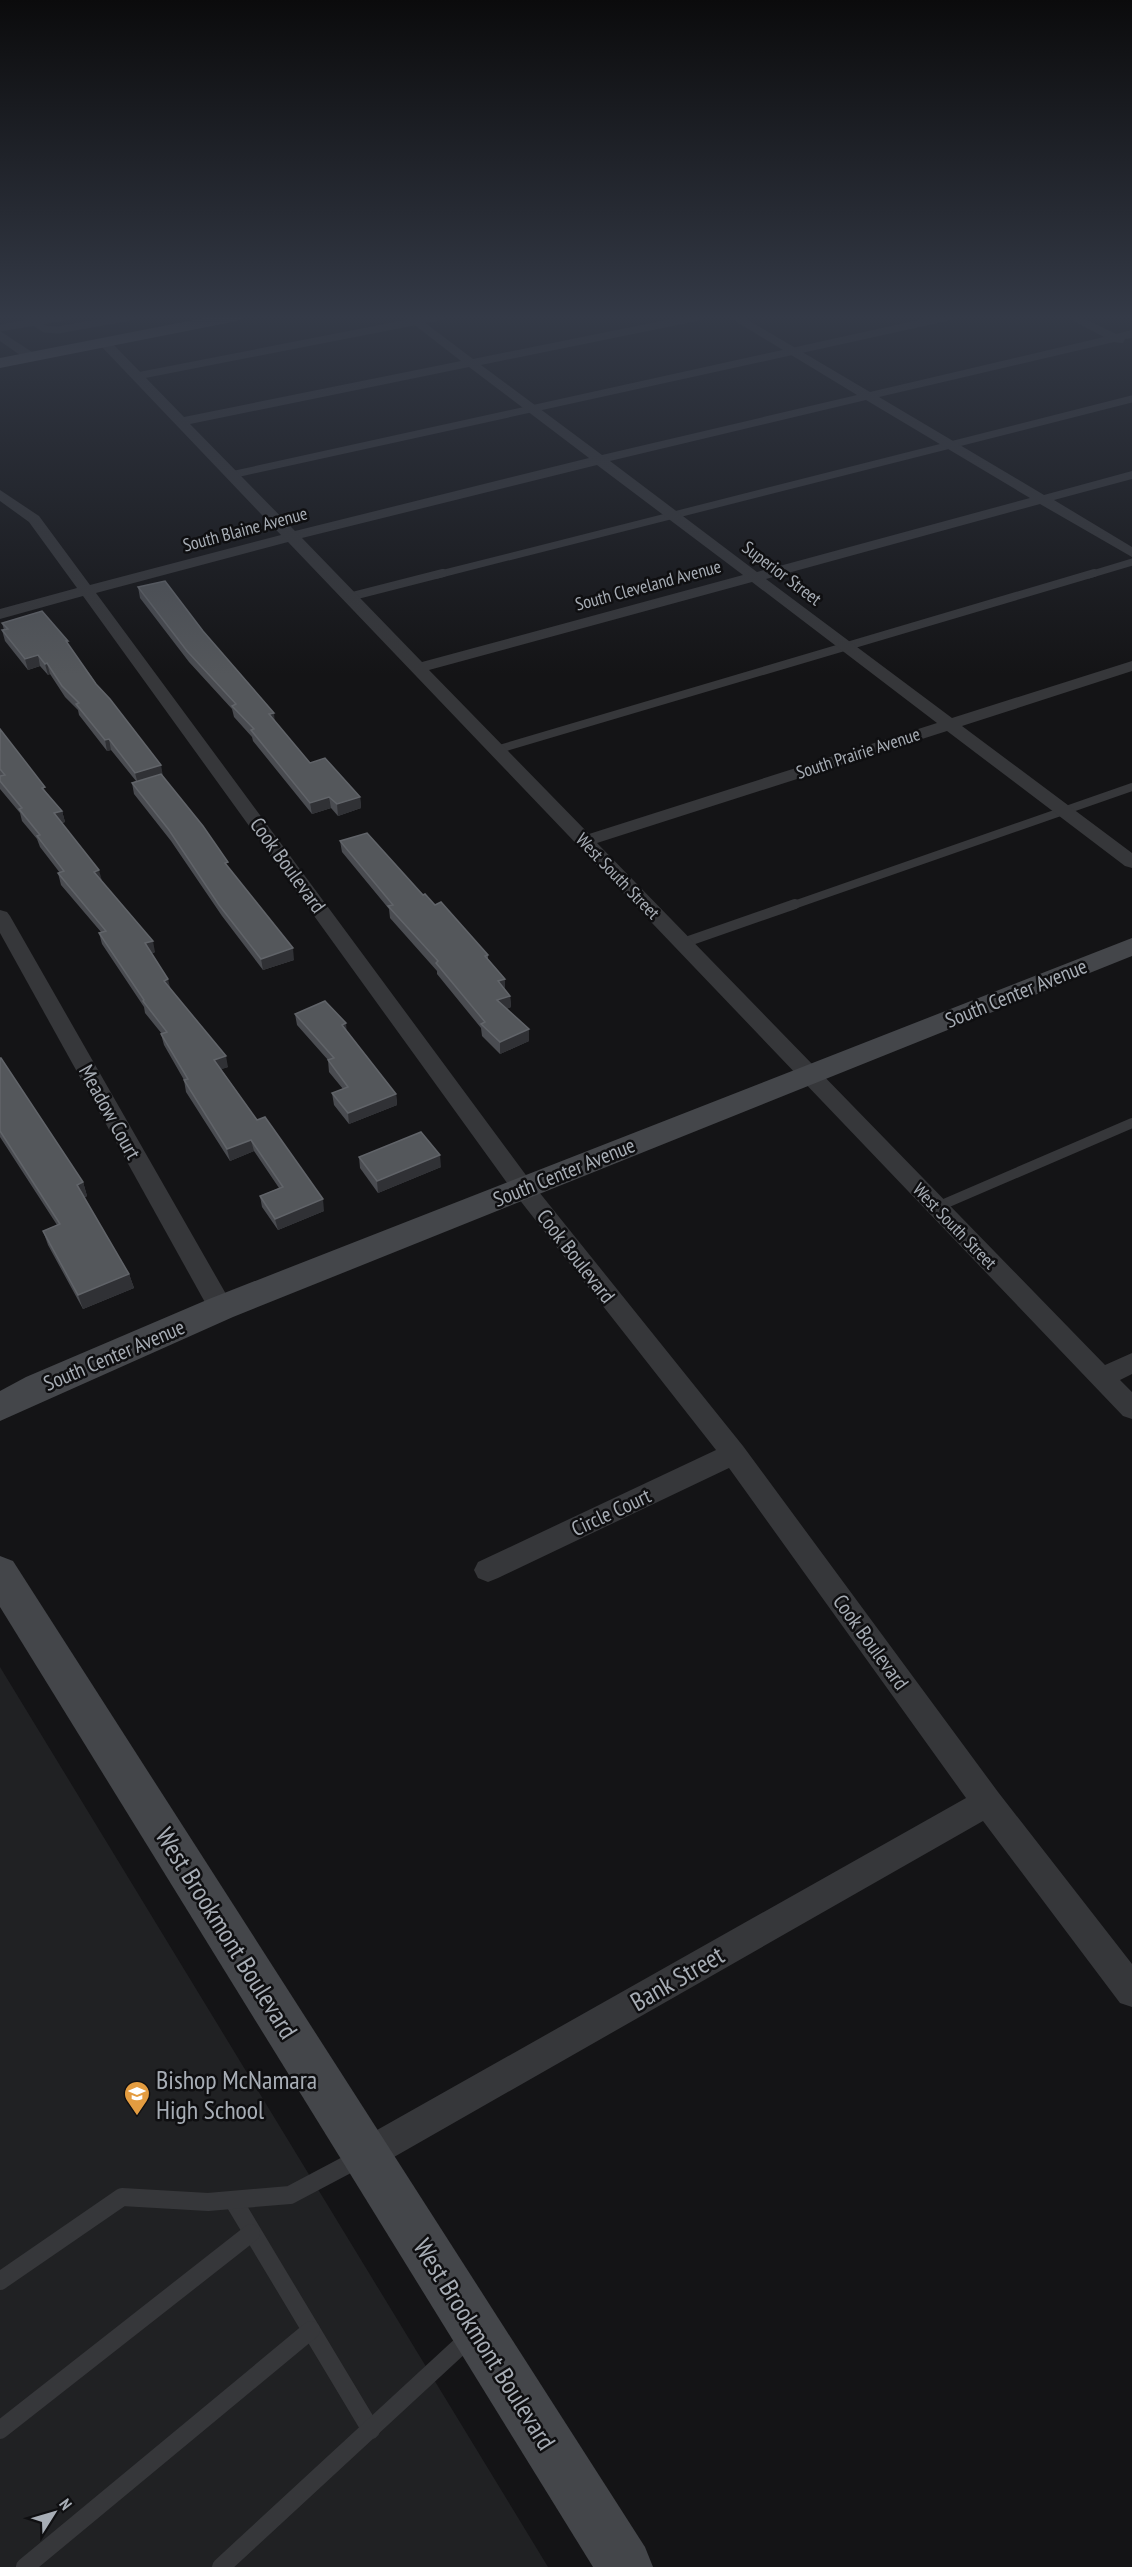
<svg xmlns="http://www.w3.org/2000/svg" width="1132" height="2567" font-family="'PT Sans Narrow',sans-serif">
<rect width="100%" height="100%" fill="#141416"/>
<polygon fill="#202123" points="0,1667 548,2567 0,2567"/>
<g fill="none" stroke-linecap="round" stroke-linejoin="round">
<g stroke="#36373a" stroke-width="7">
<polyline points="25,316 45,329 58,330 136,316"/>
<polyline points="0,328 70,316"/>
<polyline points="137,376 444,316"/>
<polyline points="231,475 953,316"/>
<polyline points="437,575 1132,399"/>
<polyline points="1089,575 1132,562"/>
</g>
<g stroke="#36373a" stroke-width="8">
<polyline points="349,597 443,573"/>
<polyline points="496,750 1094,573"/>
<polyline points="791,906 1132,787"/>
</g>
<g stroke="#36373a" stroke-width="10">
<polyline points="683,943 795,904"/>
<polyline points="937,1207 1132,1123"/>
</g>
<g stroke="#36373a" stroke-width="18">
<polyline points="233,2200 371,2430"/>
<polyline points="0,2281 122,2197 208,2202 290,2195 360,2158"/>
<polyline points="0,2430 251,2233"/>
<polyline points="25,2567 311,2330"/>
<polyline points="221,2567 469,2338"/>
</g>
<g fill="#36373a" fill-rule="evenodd">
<path d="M403,316H416L473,359L686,316H708L702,320L481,365L602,455L857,395L727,316H741L870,392L1104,337L1064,316H1079L1116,334L1132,330V338L1125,339L1123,343L1114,342L879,397L1044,495L1132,471V479L1054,500L1132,547V557L1040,504L766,579L952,718L1132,661V671L962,726L1132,853V868L1125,866L947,731L597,843L1105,1365L1132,1353V1374L1120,1380L1132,1392V1419L1123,1416L288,542L96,593L531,1182L743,1446L998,1792L1132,1964V2007L1120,2003L983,1821L366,2173L354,2167L348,2155L354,2143L966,1798L729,1468L498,1578L488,1582L478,1578L474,1570L478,1562L716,1450L515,1194L83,596L0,619V609L77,588L29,522L0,501V490L39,516L90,585L281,535L100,345V339H108L184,417L461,361ZM469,367L589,458L295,531L190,424ZM866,400L1030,498L757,572L610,461ZM597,465L743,575L422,662L302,538ZM752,582L937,723L589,834L429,670Z"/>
<polygon points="0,331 35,354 35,360 27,360 0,341"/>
<polygon points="0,910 7,912 10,916 230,1301 233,1308 230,1315 221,1317 212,1315 0,933"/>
</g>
<g fill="#44464a" fill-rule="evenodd">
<polygon points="1132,938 1132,956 233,1317 0,1421 0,1391 26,1377 209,1299"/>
<polygon points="0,1556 13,1561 645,2547 653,2567 593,2567 0,1607"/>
</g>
<polygon fill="#525459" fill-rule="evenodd" points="214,316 245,316 237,321 0,368 0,358"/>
</g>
<g fill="#4a4c51">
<polygon points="138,587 203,631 275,721 310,763 360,797 361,808 338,816 331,808 312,814 253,741 252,737 234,717 232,709 189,662 140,598"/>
<polygon points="2,623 70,647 294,960 263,970 222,916 171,841 134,794 132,783 136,781 111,750 107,751 79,715 78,710 65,697 50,674 48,675 40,666 28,670 5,641 2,630 4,630"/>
<polygon points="0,729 47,793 62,811 65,822 62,823 102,881 155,952 151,954 171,989 228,1067 221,1069 257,1120 324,1211 278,1230 262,1207 260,1196 279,1188 254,1151 230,1161 186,1092 184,1080 164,1045 161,1034 162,1034 145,1013 144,1007 102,944 99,933 101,932 61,885 58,873 60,873 40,847 37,839 22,821 20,813 0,789"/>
<polygon points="340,841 423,895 435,905 488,955 488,959 505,979 505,990 510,996 511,1007 506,1009 529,1041 500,1054 482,1036 481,1028 437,974 437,971 390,918 389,909 342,852"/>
<polygon points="295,1014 347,1031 396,1094 397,1105 349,1124 334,1105 332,1093 343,1089 329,1072 328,1060 297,1025"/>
<polygon points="0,1058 83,1182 87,1196 84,1198 129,1274 134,1288 83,1309 48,1245 43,1231 57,1225 0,1137"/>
<polygon points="359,1157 441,1167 378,1193 360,1168"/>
</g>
<g fill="#303135">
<polygon points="38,655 40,666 28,670 25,659"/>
<polygon points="47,663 50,674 48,675 45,664"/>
<polygon points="274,713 275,724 269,714"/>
<polygon points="109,739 111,750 107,751 105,740"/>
<polygon points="161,765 163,776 138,784 135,773"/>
<polygon points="329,797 331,808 312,814 310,803"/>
<polygon points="360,797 361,808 338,816 337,804"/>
<polygon points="62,811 65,822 57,824 54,813"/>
<polygon points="99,870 102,881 94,872"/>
<polygon points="153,941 155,952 147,955 145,943"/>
<polygon points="293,948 294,960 263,970 261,959"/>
<polygon points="168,979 171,991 164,981"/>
<polygon points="505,979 505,990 498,981"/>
<polygon points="510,996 511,1007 498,1012 497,1000"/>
<polygon points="346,1023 347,1035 342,1025"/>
<polygon points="529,1029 529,1041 500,1054 500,1042"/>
<polygon points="226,1056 228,1067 217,1071 214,1060"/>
<polygon points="396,1094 397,1105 349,1124 348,1113"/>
<polygon points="251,1140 254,1151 230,1161 227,1149"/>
<polygon points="440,1155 441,1167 378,1193 377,1181"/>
<polygon points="83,1182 87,1196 81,1199 77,1185"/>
<polygon points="323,1199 324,1211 278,1230 275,1219"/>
<polygon points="129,1274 134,1288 83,1309 78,1295"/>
</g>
<g fill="#54575b" stroke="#616469" stroke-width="1.5">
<polygon points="165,581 203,631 274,713 269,714 310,763 325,758 360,797 337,804 329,797 310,803 251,730 254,729 232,706 236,704 187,651 138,587"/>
<polygon points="42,611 68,641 66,641 96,684 110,699 161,765 135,773 109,739 105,740 76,704 79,703 62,686 47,663 45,664 38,655 25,659 2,630 8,629 2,623"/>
<polygon points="0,729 45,787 42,788 62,811 54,813 99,870 94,872 153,941 145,943 168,979 164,981 226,1056 214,1060 257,1120 265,1117 323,1199 275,1219 260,1196 283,1187 251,1140 227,1149 184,1080 188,1079 161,1034 167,1032 143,1001 144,1000 99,933 106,931 58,873 64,871 37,836 40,835 19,809 22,808 0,781 0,776 5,775 0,769"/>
<polygon points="161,774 203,826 228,862 225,863 293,948 261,959 219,905 169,830 132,783"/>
<polygon points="367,833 423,895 425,894 435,905 441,902 488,955 485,956 505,979 498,981 510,996 497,1000 529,1029 500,1042 481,1024 485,1022 436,963 438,961 388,906 393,905 340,841"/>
<polygon points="325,1001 346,1023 342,1025 396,1094 348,1113 332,1093 348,1087 328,1060 334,1058 295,1014"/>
<polygon points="0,1058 1,1058 83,1182 77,1185 129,1274 78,1295 43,1231 60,1224 0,1131"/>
<polygon points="421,1132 440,1155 377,1181 359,1157"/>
</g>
<linearGradient id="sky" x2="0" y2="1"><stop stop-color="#0b0b0c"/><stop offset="0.47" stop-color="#343a47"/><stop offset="1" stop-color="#343a47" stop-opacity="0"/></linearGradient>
<rect width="1132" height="675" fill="url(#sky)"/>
<defs>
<symbol id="school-pin" viewBox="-11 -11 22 30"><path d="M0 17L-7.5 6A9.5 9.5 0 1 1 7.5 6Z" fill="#e39c40" stroke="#0f0f11"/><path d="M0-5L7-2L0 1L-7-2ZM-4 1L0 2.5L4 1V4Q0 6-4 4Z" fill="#fff"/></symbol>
</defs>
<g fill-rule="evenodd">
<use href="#school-pin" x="122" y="2079" width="30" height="40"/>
</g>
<g text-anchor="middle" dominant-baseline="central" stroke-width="5" stroke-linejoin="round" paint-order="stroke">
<g font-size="18" fill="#a7adb5" stroke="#0f0f11">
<text transform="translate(245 529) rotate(-15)">South Blaine Avenue</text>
<text transform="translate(782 573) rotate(37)">Superior Street</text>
<text transform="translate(648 585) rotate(-15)">South Cleveland Avenue</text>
<text transform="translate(858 753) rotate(-18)">South Prairie Avenue</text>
<text transform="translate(618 876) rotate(46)">West South Street</text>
<text transform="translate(955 1226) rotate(46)">West South Street</text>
</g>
<g font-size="21" fill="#a7adb5" stroke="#0f0f11">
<text transform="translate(288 865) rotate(54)">Cook Boulevard</text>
<text transform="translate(1016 993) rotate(-22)">South Center Avenue</text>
<text transform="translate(110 1112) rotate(61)">Meadow Court</text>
<text transform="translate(564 1172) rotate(-22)">South Center Avenue</text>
<text transform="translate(576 1256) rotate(52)">Cook Boulevard</text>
<text transform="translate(114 1355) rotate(-23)">South Center Avenue</text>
<text transform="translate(611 1512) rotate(-25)">Circle Court</text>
<text transform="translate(871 1642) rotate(54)">Cook Boulevard</text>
</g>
<g font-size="26" fill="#a7adb5" stroke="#0f0f11">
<text transform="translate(227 1933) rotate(58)">West Brookmont Boulevard</text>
<text transform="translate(677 1978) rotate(-30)">Bank Street</text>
<text transform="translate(485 2344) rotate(58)">West Brookmont Boulevard</text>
</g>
<g font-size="26" fill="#a7adb5" stroke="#0f0f11" text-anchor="start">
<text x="156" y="2079">Bishop McNamara<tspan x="156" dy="30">High School</tspan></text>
</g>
</g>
<g transform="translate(54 2513) rotate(53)" stroke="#0f0f11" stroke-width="4.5" paint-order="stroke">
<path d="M0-4.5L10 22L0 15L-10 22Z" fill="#a7adb5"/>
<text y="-9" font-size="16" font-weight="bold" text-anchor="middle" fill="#a7adb5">N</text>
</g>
</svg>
